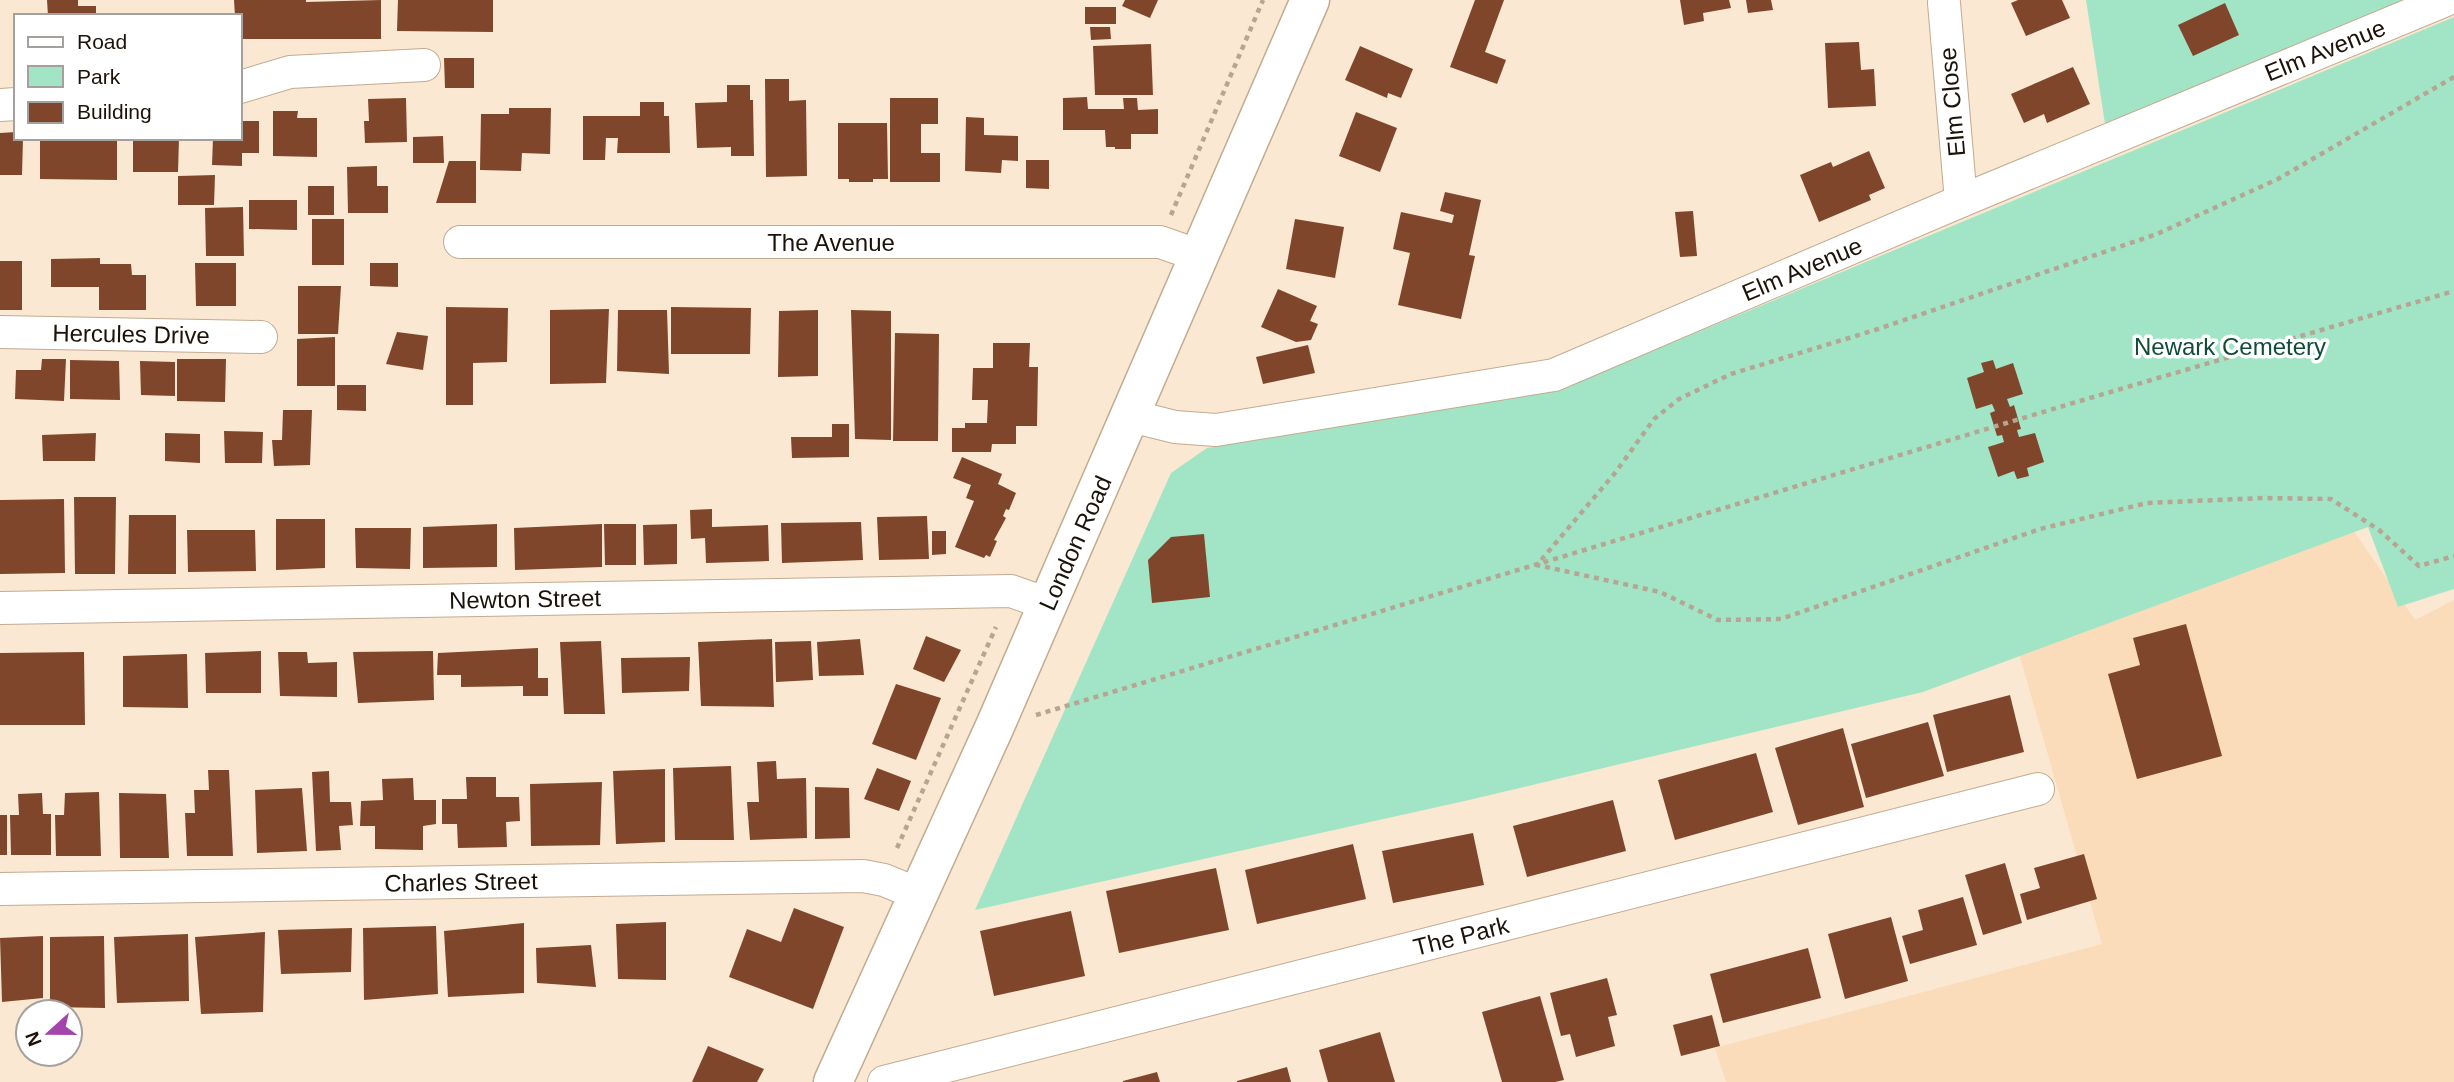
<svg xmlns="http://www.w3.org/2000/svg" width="2454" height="1082" font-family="Helvetica,sans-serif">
<rect width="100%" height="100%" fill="#fbe8d2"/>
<polygon fill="#fadcba" points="2349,524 2415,620 2454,600 2454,1082 1726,1082 1715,1048 2102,944 2018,650"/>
<g fill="#a2e5c6">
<polygon points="2086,0 2409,0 2105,124"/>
<polygon points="2454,17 2454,589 2398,607 2368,527 1923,692 1469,800 975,910 1171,473 1207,448 1556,391"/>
</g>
<g fill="#80462b">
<polygon points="47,0 78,0 78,6 96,6 96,16 48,16"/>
<polygon points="234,0 306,0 306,2 381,0 381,39 240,39 240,16 235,16"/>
<polygon points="398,0 493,0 493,32 397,31"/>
<polygon points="1125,0 1158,0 1150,18 1122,6"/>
<polygon points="1475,0 1504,0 1485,52 1506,60 1497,84 1450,67"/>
<polygon points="1680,0 1729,0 1731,8 1703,13 1704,21 1684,25"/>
<polygon points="1746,0 1771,0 1773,10 1748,13"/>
<polygon points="2018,0 2062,0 2070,18 2026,36 2011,3"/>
<polygon points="2225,3 2239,35 2193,56 2178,25"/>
<rect x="1085" y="7" width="31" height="17"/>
<polygon points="1090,27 1110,27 1111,39 1091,40"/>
<polygon points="1859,42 1861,70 1874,69 1876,106 1828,108 1825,43"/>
<polygon points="1151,44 1153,95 1095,95 1093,46"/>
<polygon points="1360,46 1413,69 1401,98 1388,93 1387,98 1345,80"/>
<polygon points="444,58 474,58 474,88 445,88"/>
<polygon points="2073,67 2090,104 2047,123 2044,114 2024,123 2011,94"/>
<polygon points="765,79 789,79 789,101 806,100 807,176 766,177"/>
<polygon points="727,85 750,85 750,100 753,100 754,156 731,156 731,147 697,148 695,103 727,102"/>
<polygon points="1087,97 1088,109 1124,109 1123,98 1137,98 1138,110 1158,109 1158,134 1131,134 1131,149 1115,149 1115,147 1106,147 1105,130 1063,130 1063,98"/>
<polygon points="406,98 407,142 365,143 364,121 369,121 368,99"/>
<polygon points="890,98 938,98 938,124 921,124 921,153 940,153 940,182 890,182"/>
<polygon points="640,102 664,102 664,116 669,116 670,153 617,153 618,138 606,138 605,160 583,160 583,116 640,116"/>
<polygon points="509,108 551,108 550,154 522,153 521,171 480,170 481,114 509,114"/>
<polygon points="273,111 298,111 297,118 317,118 317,157 273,156"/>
<polygon points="1356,112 1397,128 1380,172 1339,156"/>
<polygon points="966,117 984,118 984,135 1018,136 1018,161 1002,160 1001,173 965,171"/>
<polygon points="240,121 259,121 259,153 242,153 242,166 212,165 213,138 240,138"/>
<polygon points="838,123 887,123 888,179 873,179 873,182 849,182 849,179 838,179"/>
<polygon points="16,132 16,138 23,138 22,175 0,175 0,133"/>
<polygon points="443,136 444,163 413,163 413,137"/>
<polygon points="40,138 117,138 117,180 40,179"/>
<polygon points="133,138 179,138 178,172 133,172"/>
<polygon points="1869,151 1885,188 1869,195 1871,200 1819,222 1800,175 1831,162 1833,167"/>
<polygon points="1026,160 1049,160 1049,189 1026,188"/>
<polygon points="449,161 476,161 476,203 436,203"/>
<polygon points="377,166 377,186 388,186 388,213 348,213 347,167"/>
<polygon points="215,175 214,205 178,205 178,176"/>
<rect x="308" y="186" width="26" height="29"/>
<polygon points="1445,192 1481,200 1469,255 1475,256 1461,319 1398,305 1410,253 1393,249 1401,212 1452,223 1454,215 1440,211"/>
<polygon points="249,200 297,200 297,230 249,229"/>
<polygon points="243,207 244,256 206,256 205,208"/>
<polygon points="1693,211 1697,256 1680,257 1675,212"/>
<rect x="312" y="219" width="32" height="46"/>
<polygon points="1295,219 1344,227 1335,278 1286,269"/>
<polygon points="100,258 100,264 131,264 132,275 146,275 146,310 99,310 99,287 51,287 51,259"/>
<rect x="0" y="261" width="22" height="49"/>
<polygon points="195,263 236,263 236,306 196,306"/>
<polygon points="370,263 398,263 398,287 370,286"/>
<polygon points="298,286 341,286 338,334 298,334"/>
<polygon points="1278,289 1317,306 1310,321 1318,324 1311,340 1296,342 1261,327"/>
<polygon points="446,307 508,308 507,362 473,363 473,405 446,405"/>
<polygon points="671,307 751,308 750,354 671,354"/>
<polygon points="609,309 606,383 550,384 550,310"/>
<polygon points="618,310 667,310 669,374 617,371"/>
<polygon points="818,310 818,376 778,377 779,311"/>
<polygon points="851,310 891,311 891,440 855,439"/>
<polygon points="397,332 428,336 423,370 386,364"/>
<polygon points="895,333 939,334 938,441 893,441"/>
<polygon points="335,337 335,386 297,386 297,339"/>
<polygon points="993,343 1030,343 1029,367 1038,367 1037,426 1016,426 1016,444 992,444 991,452 952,452 952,428 965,428 965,423 987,423 988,400 972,400 973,368 993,368"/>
<polygon points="1308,345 1315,373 1263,384 1256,357"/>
<polygon points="42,359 66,359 64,401 15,399 16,370 41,370"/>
<polygon points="177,359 226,359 225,402 177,401"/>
<polygon points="70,360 119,361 120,400 70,399"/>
<polygon points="1993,360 1996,369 2013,363 2023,394 2007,399 2010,407 2014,405 2021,429 2017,430 2019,437 2035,433 2044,462 2027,468 2029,476 2017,479 2014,471 1998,477 1988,447 2004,442 2002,435 1997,436 1990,413 1995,411 1992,404 1976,409 1967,378 1984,372 1981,363"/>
<polygon points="140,361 175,362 175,396 141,395"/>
<polygon points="337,385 366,385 366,411 337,410"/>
<polygon points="283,410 312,410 310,465 274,466 272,440 282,440"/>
<polygon points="832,424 849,424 849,457 792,458 791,437 832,437"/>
<polygon points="224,431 263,432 262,463 225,463"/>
<polygon points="96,433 95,461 43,461 42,435"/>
<polygon points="165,433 200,434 200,463 165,461"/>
<polygon points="962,457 1002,474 998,484 1016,493 1009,510 1006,509 1003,516 1006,518 994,540 997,541 990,557 986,555 984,558 955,547 974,501 966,498 971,485 953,478"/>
<polygon points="74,497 116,497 115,574 75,574"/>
<polygon points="64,499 65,573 0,574 0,500"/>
<polygon points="712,509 712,527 768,525 769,561 706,563 705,538 691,539 690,510"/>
<polygon points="129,515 176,515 176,574 128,574"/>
<polygon points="927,516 929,559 879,560 877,517"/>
<polygon points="276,519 325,519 325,568 276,570"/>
<polygon points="861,522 863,560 782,563 781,523"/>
<polygon points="497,524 497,567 423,568 423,527"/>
<polygon points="602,524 602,567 515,570 514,528"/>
<polygon points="604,524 636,524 636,565 605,565"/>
<polygon points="677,524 677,564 644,565 643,525"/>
<polygon points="355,528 411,528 410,569 356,568"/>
<polygon points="187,530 255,530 256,571 188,572"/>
<polygon points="932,531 946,531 946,554 932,555"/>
<polygon points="1204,534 1210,597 1152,603 1148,560 1171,537"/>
<polygon points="2186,624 2222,756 2137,779 2108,674 2140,665 2133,638"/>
<polygon points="926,636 961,650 944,682 913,669"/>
<polygon points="772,639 774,707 701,706 698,642"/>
<polygon points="860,639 864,675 819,676 817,642"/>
<polygon points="601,641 605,714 564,714 560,642"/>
<polygon points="811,641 813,680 776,682 775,642"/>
<polygon points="538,648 538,678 548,678 548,696 523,696 523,686 461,687 461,675 437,675 438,653"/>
<polygon points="261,651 261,693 206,693 205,653"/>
<polygon points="433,651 434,700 358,703 353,652"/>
<polygon points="84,652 85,725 0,725 0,653"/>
<polygon points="278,652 307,652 308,663 337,662 337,697 280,696"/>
<polygon points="187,654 188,708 123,707 123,656"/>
<polygon points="690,657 689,691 622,693 621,658"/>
<polygon points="896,684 941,698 916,760 872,744"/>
<polygon points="2010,695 2024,752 1947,772 1933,715"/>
<polygon points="1928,722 1944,776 1866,798 1851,744"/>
<polygon points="1843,728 1864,807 1798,825 1775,748"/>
<polygon points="1756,753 1773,812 1675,840 1658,780"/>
<polygon points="776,761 777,779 806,778 807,838 750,840 747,802 759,802 757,762"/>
<polygon points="731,766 734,840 675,840 673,768"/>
<polygon points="877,768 911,781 899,811 864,799"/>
<polygon points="665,769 665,842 616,844 613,771"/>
<polygon points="208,770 229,770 233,856 187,856 185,813 195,813 194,790 209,790"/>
<polygon points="329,771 330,802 351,802 353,825 339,826 341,850 316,851 312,772"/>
<polygon points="466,777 496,777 496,797 519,797 520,821 506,822 507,847 458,848 457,824 442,824 442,799 467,799"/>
<polygon points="413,778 414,800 436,800 436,824 423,826 423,850 375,849 375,826 360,826 361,801 383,800 382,779"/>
<polygon points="602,782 600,845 531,846 530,784"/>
<polygon points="815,787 849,788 850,838 815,839"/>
<polygon points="302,788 307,851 257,853 255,790"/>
<polygon points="99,792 101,856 56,856 55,815 64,815 65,793"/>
<polygon points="42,793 43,814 51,814 51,855 11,855 10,815 19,815 18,794"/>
<polygon points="119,793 166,794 169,858 120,858"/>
<polygon points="1613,800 1626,851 1527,877 1513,826"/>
<rect x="0" y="815" width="7" height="40"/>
<polygon points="1473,833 1484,885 1393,903 1382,851"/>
<polygon points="1353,844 1366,899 1257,924 1245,870"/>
<polygon points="2084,854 2097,899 2027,920 2020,894 2040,888 2034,868"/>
<polygon points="2005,863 2022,923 1983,935 1965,875"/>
<polygon points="1216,868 1229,930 1119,953 1106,891"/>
<polygon points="1963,897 1977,945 1910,964 1902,936 1923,930 1918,910"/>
<polygon points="794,908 844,927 813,1009 729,977 747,929 781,942"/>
<polygon points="1071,911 1085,976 994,996 980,931"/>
<polygon points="1891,917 1908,981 1845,999 1828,934"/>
<polygon points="666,922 666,980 618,979 616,924"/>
<polygon points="524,923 524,993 448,997 444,931"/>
<polygon points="436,926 438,994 364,1000 363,928"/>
<polygon points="352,928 351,972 281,974 278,930"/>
<polygon points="265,932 263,1012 201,1014 195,937"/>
<polygon points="188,934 189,1001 117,1003 114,937"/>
<polygon points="43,936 43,998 2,1002 0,938"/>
<polygon points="104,936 105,1008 50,1007 50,937"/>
<polygon points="591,945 596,987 537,983 536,948"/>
<polygon points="1808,948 1821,998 1723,1023 1710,974"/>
<polygon points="1607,978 1617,1015 1608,1017 1615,1046 1576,1057 1570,1034 1561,1036 1550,993"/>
<polygon points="1540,996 1564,1080 1555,1082 1502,1082 1482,1012"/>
<polygon points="1712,1015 1720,1046 1681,1056 1673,1025"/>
<polygon points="1380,1032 1395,1082 1328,1082 1319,1050"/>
<polygon points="708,1046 764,1069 757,1082 692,1082"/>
<polygon points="1287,1067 1291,1082 1237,1082 1237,1081"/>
<polygon points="1157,1072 1160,1082 1123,1082 1123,1081"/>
</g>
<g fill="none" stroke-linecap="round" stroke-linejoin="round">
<defs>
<g id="street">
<polyline points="1944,3 1961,201"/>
<polyline points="240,87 290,72 424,65"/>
<polyline points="0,105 16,104"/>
<polyline points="460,242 1160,242 1200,256"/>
<polyline points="0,332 261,337"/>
<polyline points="1131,416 1175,427 1216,430 1554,375 1961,201 2446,0"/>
<polyline points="0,608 1011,591 1048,604"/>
<polyline points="0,889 863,876 884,880 918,894"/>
<polyline points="884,1082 2038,789"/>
</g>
<polyline id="secondary" points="833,1082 995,726 1310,0"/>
</defs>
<use href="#street" stroke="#c2ab90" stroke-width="34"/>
<use href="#secondary" stroke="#c2ab90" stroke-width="41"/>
<g stroke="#b5a593" stroke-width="4.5" stroke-dasharray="5 5" stroke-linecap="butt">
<polyline points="2454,77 2278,179 2157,234 1875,330 1731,374 1679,399 1654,419 1615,473 1537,565 1660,592 1718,620 1781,619 2040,529 2147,503 2263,498 2331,499 2379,530 2419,566 2454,556"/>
<polyline points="1171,215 1263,0"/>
<polyline points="1036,715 2073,403 2454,291"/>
<polyline points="897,848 996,627"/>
</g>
<use href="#street" stroke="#fff" stroke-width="32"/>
<use href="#secondary" stroke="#fff" stroke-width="38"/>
</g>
<g text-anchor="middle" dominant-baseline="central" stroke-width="7" stroke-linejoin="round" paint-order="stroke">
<g font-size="24" fill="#1b1209" stroke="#fff">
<text transform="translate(2325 50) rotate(-22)">Elm Avenue</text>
<text transform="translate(1952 102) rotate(-95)">Elm Close</text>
<text x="831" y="242">The Avenue</text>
<text transform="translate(1802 269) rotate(-23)">Elm Avenue</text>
<text transform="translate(131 334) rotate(1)">Hercules Drive</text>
<text transform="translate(1075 543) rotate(-66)">London Road</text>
<text transform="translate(525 599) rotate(-1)">Newton Street</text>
<text transform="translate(461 882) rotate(-1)">Charles Street</text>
<text transform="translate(1461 936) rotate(-14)">The Park</text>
</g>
<g font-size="24" fill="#104d37" stroke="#fff">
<text x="2230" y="346">Newark Cemetery</text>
</g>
</g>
<rect x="14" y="14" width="228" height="126" fill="#ffffff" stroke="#a4a09d" stroke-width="2"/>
<rect x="28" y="37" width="35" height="10" fill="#ffffff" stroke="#a4a09d" stroke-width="2"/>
<text x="77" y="49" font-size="21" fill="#1b1209">Road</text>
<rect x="28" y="66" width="35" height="21" fill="#a2e5c6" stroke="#a4a09d" stroke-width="2"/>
<text x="77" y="84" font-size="21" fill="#1b1209">Park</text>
<rect x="28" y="102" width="35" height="21" fill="#80462b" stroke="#a4a09d" stroke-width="2"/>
<text x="77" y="119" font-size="21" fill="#1b1209">Building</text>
<g transform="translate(49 1033) rotate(249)"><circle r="33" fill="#ffffff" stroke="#a4a09d" stroke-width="2"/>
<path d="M0-5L12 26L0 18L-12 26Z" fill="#a445ad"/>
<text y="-10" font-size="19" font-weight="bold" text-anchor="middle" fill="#1b1209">N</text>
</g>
</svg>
